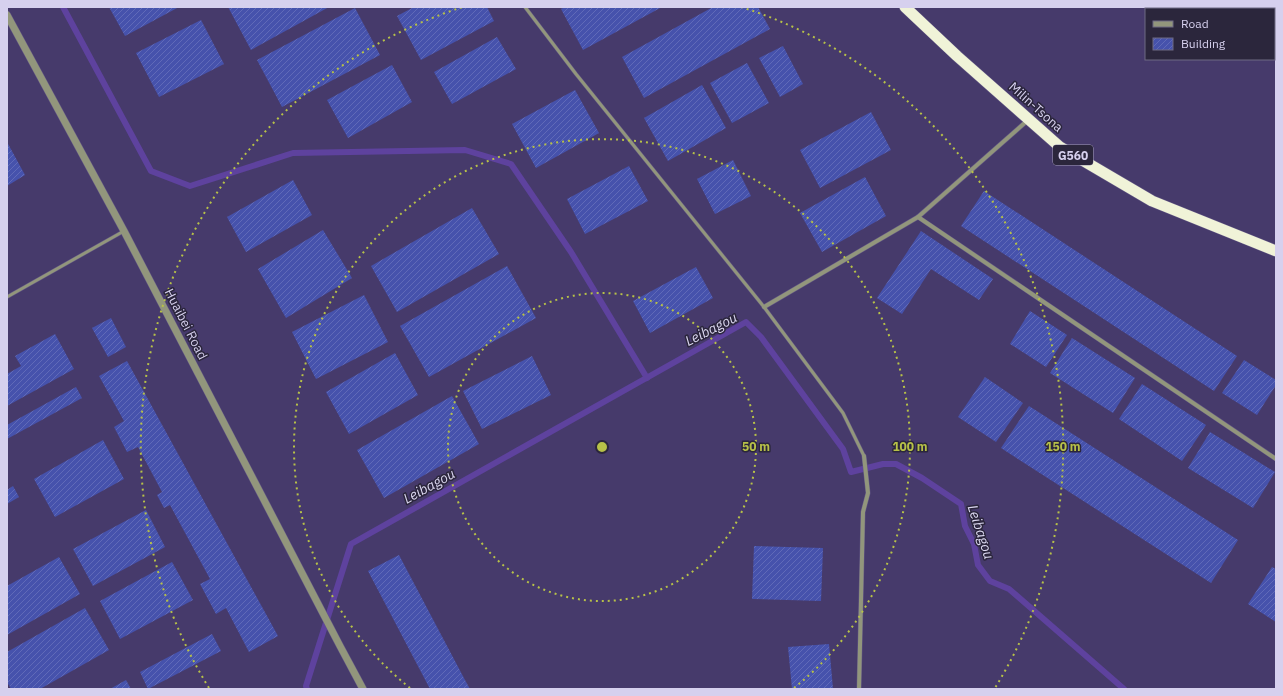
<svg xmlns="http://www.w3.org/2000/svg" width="1283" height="696" font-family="'IBM Plex Sans',sans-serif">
<defs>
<pattern id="building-hatch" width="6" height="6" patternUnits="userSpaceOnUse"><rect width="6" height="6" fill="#4652ac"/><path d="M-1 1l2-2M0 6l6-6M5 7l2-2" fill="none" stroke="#606ab8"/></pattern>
</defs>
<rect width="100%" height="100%" fill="#463a6b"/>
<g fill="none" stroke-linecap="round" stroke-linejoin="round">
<g stroke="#5e429e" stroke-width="6">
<polyline points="63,7 151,171 190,186 293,153 465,150 511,164 571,252 647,378"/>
<polyline points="307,689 306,686 351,544 746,322 761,337 843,449 851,472 883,464 896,464 922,478 961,504 965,526 974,544 978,565 990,581 1009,589 1124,689"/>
</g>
</g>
<g fill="url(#building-hatch)">
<polygon points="109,7 179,7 125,36"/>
<polygon points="228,7 329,7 251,50"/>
<polygon points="414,7 487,7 494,21 421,60 397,16"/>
<polygon points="565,7 662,7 583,50 561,9"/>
<polygon points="713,7 758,7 770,29 644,98 622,57"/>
<polygon points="355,8 380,55 282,107 257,60"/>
<polygon points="201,20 224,64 159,97 136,53"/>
<polygon points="497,37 516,69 452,104 434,72"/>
<polygon points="783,46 803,84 780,97 759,58"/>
<polygon points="747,63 769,103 732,123 710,83"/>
<polygon points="392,65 412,102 348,138 327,100"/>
<polygon points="702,85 726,128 668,161 644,118"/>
<polygon points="575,90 599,133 536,168 512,124"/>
<polygon points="871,112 891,150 820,188 800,150"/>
<polygon points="7,142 25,175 7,186"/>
<polygon points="733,160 751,196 715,214 697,179"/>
<polygon points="629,166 648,201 585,234 567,199"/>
<polygon points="865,177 886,216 822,252 800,213"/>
<polygon points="293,180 312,215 246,252 227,217"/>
<polygon points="984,191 1237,356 1214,391 961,226"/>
<polygon points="472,208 499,254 397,312 371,266"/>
<polygon points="323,230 352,278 286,318 258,269"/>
<polygon points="921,231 993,279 979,300 931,269 902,314 877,298"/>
<polygon points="507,266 536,318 429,377 400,326"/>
<polygon points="696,267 713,298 650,333 633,301"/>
<polygon points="364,295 388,342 316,379 292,332"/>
<polygon points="1030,311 1067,335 1046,367 1010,344"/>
<polygon points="111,318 126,347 108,357 92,328"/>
<polygon points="55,334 74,369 7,406 7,374 21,366 15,356"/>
<polygon points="1072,338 1135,378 1113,413 1050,373"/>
<polygon points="395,353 418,395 349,434 326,392"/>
<polygon points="532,356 551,395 482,429 463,391"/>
<polygon points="1244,360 1276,380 1276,385 1257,415 1222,393"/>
<polygon points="127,361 278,636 249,652 226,608 216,614 200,584 210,579 170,505 164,508 157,495 162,492 138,447 127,452 114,427 124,421 99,376"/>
<polygon points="985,377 1023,403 996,442 958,417"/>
<polygon points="1142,384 1206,425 1182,461 1119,419"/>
<polygon points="76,387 82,398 7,439 7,425"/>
<polygon points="452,396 479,444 384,498 357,450"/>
<polygon points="1029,406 1238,540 1211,583 1001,448"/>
<polygon points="1210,432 1275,472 1253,508 1188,468"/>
<polygon points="103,440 124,479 55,517 34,479"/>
<polygon points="13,486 19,497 7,504 7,490"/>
<polygon points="146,510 165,547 93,586 73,549"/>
<polygon points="754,546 823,548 821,601 752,599"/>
<polygon points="399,555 465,680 470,689 430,689 368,571"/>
<polygon points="59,557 80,594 7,635 7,586"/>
<polygon points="172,562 193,600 120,639 100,601"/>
<polygon points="1272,567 1276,569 1276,622 1248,604"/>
<polygon points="85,608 109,650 40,689 11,689 7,682 7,652"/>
<polygon points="212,634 221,651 148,689 140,672"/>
<polygon points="829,644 833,689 792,689 788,647"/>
<polygon points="126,680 131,689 110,689"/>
</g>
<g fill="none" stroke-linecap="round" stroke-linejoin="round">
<defs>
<g id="service">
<polyline points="525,7 576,74 764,307 843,413 864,456"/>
<polyline points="7,297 124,231"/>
</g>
<g id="minor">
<polyline points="918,217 1276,459"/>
<polyline points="764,307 918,217 1028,120"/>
<polyline points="859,689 863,512 868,493 864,456"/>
</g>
<polyline id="tertiary" points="7,15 124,231 340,646 363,689"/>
<polyline id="trunk" points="905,7 957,56 1060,147 1152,201 1276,251"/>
</defs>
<use href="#service" stroke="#635885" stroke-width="4"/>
<use href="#minor" stroke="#635885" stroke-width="5"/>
<use href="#tertiary" stroke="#635885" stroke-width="8"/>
<use href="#trunk" stroke="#635885" stroke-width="12"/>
<use href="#service" stroke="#92967c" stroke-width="3"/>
<use href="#minor" stroke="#92967c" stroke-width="4"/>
<use href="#tertiary" stroke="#92967c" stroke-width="7"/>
<use href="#trunk" stroke="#f0f3d8" stroke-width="11"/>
</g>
<g fill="none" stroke="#b7c148" stroke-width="2" stroke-dasharray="2 4">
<circle cx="602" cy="447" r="154"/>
<path d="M410 688A308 308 0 1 1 794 688"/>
<path d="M209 688A461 461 0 0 1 463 7M741 7A461 461 0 0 1 995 688"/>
</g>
<g text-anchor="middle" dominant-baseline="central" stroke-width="3" stroke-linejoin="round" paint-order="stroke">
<rect fill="#2b263c" stroke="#a39db9" stroke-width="1" x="1053" y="145" width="40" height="20" rx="3"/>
<g font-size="12" font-weight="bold" fill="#d6d0ee">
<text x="1073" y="155">G560</text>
</g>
<g font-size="13" fill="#d6d0ee" stroke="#2b263c">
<text transform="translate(1036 107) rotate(42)">Milin-Tsona</text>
<text transform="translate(186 324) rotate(63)">Huaibei Road</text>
</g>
<g font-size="14" font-style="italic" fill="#dbd7f0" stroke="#2b263c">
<text transform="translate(711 329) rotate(-27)">Leibagou</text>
<text transform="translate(429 486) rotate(-29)">Leibagou</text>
<text transform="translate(981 532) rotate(72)">Leibagou</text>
</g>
</g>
<circle cx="602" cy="447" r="6" fill="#b7c148" stroke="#2b263c" stroke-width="2"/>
<g font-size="12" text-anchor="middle" font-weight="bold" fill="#b7c148" stroke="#2b263c" stroke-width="3" stroke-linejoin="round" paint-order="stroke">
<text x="756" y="451">50 m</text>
<text x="910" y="451">100 m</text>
<text x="1063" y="451">150 m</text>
</g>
<rect width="1283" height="696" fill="none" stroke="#d6d0ee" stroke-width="16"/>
<rect x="1145" y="8" width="130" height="52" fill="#2b263c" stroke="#6f6a83"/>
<rect x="1153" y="21" width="20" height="6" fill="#92967c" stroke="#6f6a83"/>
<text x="1181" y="28" font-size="12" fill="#d6d0ee">Road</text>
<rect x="1153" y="38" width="20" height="12" fill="url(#building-hatch)" stroke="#6f6a83"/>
<text x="1181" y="48" font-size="12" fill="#d6d0ee">Building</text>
</svg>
